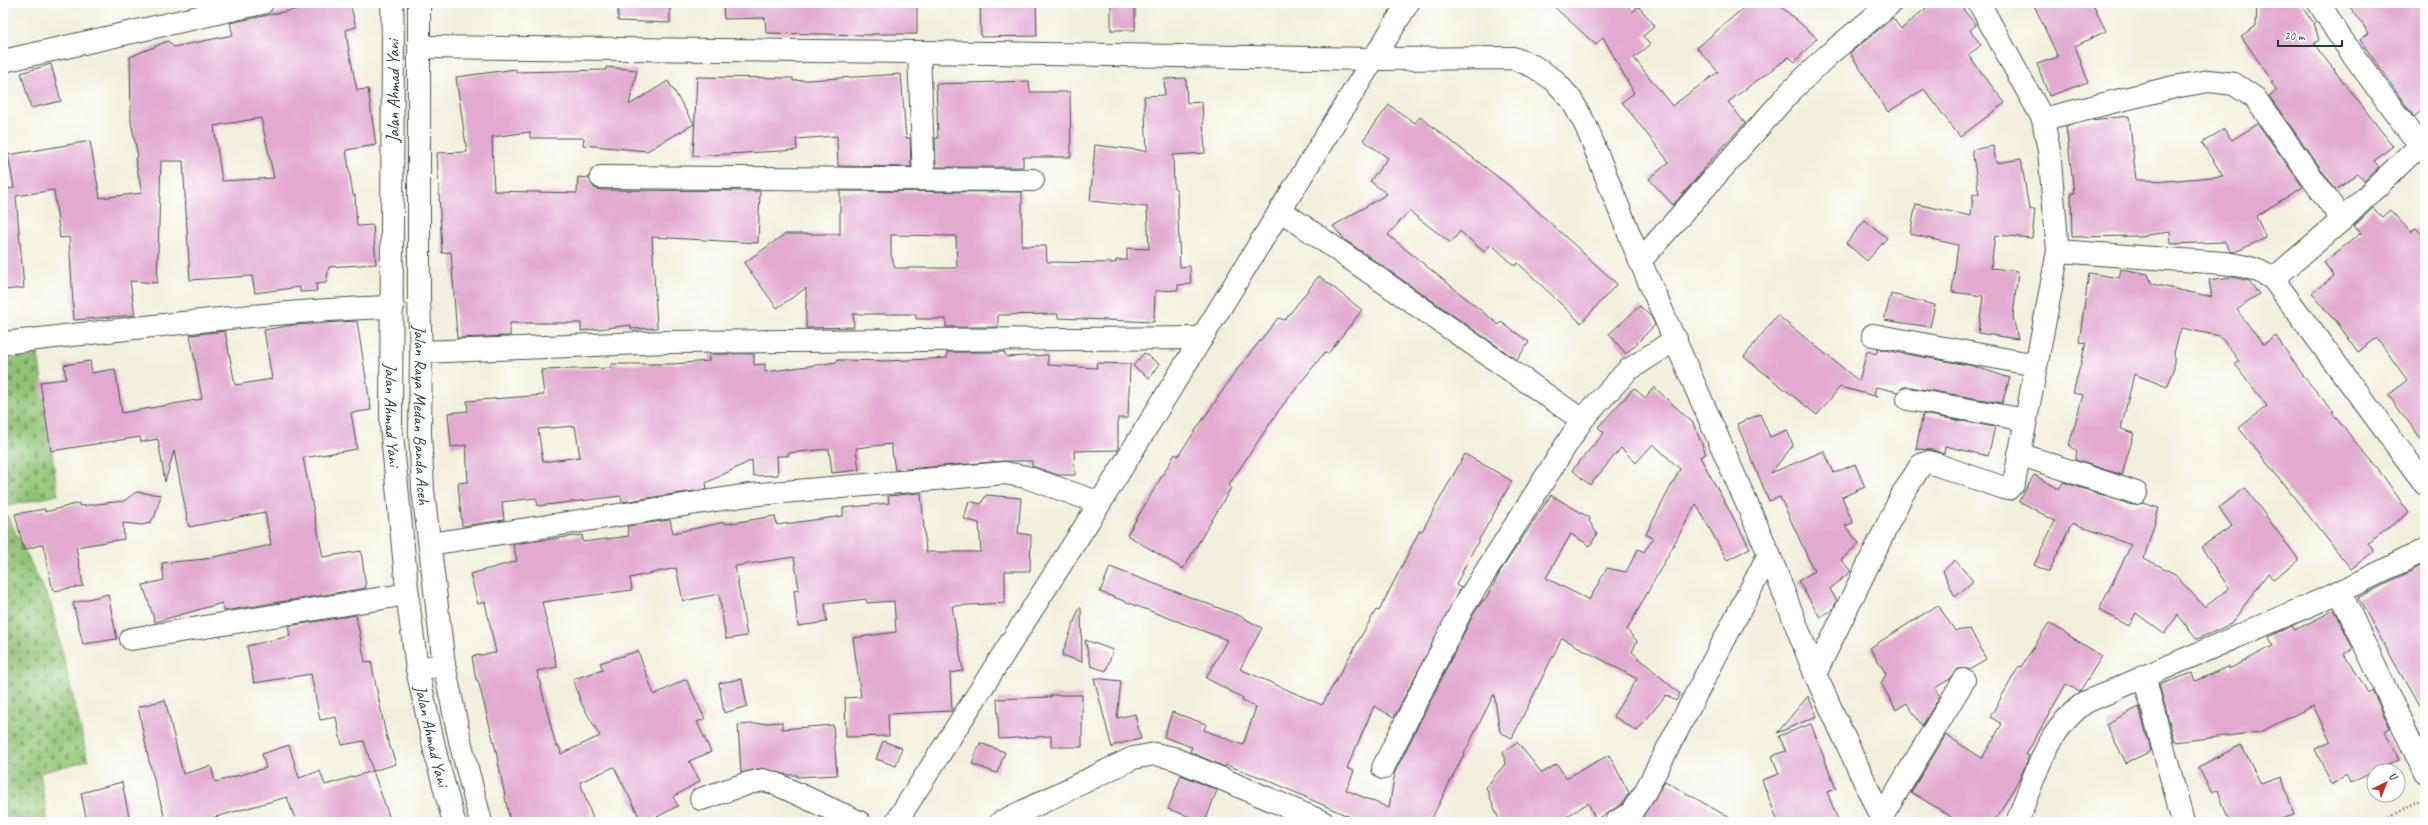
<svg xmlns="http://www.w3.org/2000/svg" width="2428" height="825" font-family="Caveat,sans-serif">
<defs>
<pattern id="cemetery-stones" width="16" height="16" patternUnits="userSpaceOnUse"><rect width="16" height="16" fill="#90c373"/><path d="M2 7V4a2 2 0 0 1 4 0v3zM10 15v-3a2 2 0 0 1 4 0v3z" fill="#75a05f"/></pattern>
</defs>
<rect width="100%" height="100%" fill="#fff"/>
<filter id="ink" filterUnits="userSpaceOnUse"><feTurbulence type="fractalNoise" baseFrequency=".025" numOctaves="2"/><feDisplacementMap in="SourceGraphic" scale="8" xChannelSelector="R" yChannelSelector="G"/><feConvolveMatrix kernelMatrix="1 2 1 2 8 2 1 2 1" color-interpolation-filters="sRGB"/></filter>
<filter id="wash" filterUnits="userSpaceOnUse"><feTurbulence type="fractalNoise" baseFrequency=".012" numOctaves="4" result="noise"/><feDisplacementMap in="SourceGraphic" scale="16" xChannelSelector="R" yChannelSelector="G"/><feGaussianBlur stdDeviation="0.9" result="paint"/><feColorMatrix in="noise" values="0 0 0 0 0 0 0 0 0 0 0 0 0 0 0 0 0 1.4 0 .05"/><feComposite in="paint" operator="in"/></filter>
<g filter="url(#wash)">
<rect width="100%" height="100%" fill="#f2efdc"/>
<polygon fill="url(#cemetery-stones)" stroke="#588054" points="37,347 58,495 3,507 51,604 88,760 40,773 48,822 3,822 3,353"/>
<g id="blocks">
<g fill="#e2aad0" fill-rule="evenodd">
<path d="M296,3H350L356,27L346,30L348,46L357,90L368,89L376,145L346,150L353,195H355L357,226L373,225L376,264L329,267L326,283L316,284L317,291L300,292V287L255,293L252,276L190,280L183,161H161L157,283L130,281L135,315L74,320L69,237L60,238L54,190L16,196L24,288L3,290V189L14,188L8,155L90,141L100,198L142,193L135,158L138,157L131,122L130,57L168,41L174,47L233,35L230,23L297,9ZM261,118L274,178L222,181L214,126Z"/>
<polygon points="618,3 670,3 670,23 618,21"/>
<polygon points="723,3 917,3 917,34 872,34 872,35 766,33 765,18 724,19"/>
<polygon points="980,3 1036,3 1037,36 981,37"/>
<rect x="1111" y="3" width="24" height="27"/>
<polygon points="1550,3 1624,3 1633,12 1638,6 1655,26 1643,36 1650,45 1634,58 1672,106 1718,72 1697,48 1749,3 1777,3 1817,38 1795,62 1789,57 1728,102 1745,123 1702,170 1703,171 1673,205 1649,179 1669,162 1622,102 1634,93 1603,37 1596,45"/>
<polygon points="1932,3 1958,3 1976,25 1970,30 1981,45 1968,55 2005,103 1960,137 1924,89 1888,112 1850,53 1893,18 1901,29"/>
<polygon points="2033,3 2092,3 2106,31 2075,46 2088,82 2049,96 2037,64 2058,57"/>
<polygon points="2257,3 2299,3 2314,23 2319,40 2314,44 2393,146 2374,161 2379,167 2364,181 2358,174 2336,190 2269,96 2277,90 2271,83 2273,82 2241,36 2256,26"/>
<polygon points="2347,3 2425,3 2425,108 2414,117 2360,40 2369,33"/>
<polygon points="51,64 61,101 31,108 21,73"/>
<polygon points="606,67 637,70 629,105 668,81 694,124 647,151 583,145 584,138 530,138 530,132 492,137 494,191 577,193 578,177 589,178 594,188 601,190 760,191 758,243 652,237 657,328 631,329 631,325 581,331 581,323 510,323 510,336 457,338 451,252 442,253 437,153 467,152 456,77 516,69 516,72 606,70"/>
<polygon points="901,74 906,138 910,138 911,167 838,166 837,136 796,139 797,150 693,156 697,77 793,78 793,81"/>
<path d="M1186,78L1187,103L1202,102L1205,153L1173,155L1174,188L1177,190L1180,267L1190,266L1191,284L1178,285V290L1155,291L1154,322L1058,318V314L998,315V327H946V319H916V314H853L854,327L806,328V288L777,308L744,263L785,234H840V191L1022,192V246H1046L1047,262L1116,263V260H1127V248L1149,249L1147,207L1090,201L1095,145L1147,151L1144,96L1165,95L1164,79ZM891,235L956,236L957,268H895L891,254Z"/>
<polygon points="1029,81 1030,92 1070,92 1071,157 1023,157 1023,167 936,167 935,138 938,138 936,84"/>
<polygon points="1389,105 1415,123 1420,117 1512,188 1617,284 1581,323 1518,263 1515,266 1491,244 1484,252 1460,231 1451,243 1409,211 1388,235 1499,325 1501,322 1529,342 1517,360 1345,240 1333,226 1387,194 1370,181 1388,158 1363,140"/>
<polygon points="2129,116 2136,180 2166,181 2223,176 2202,143 2224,129 2232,140 2258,124 2303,187 2256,216 2266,238 2235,252 2230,251 2225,242 2171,244 2170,232 2140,236 2072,237 2071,193 2074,193 2066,126 2091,120"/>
<polygon points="1993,146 1996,163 2021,159 2029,209 2035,209 2032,238 1995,235 1991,268 2018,271 2013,317 2018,339 1978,333 1983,296 1952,292 1958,245 1910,234 1916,204 1971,216 1973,194 1979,194 1972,150"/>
<polygon points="2373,208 2382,217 2390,210 2411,232 2416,228 2425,237 2425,444 2388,395 2407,380 2377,338 2358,352 2334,318 2333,319 2312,293 2334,276 2324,262 2361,233 2354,226"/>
<polygon points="1865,220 1887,238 1867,261 1846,243"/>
<polygon points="2121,269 2148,274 2152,284 2212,297 2209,280 2231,277 2249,281 2259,294 2237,310 2263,344 2276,336 2304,377 2334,412 2332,413 2384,477 2409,513 2368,542 2374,551 2351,569 2239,428 2267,406 2235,364 2239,361 2220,336 2181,328 2174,353 2174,370 2167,387 2134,374 2121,429 2134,433 2122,475 2075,460 2077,451 2069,445 2083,395 2073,393 2086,343 2079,342 2089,273 2119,278"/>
<polygon points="1319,276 1362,310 1328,354 1325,352 1279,410 1228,486 1231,488 1183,569 1127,535 1175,454 1178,456 1236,371 1278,318 1285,320"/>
<polygon points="1891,294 1935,305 1930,327 1884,320"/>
<polygon points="1640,306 1652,318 1655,325 1626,354 1609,334"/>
<polygon points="1777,315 1859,381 1867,351 1876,354 1878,349 1973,366 2010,378 2002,403 1910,387 1903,387 1898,392 1876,387 1874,394 1878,397 1840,387 1817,415 1744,357"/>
<polygon points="357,321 371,410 351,413 357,449 303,458 323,557 361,551 366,588 224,611 222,603 155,622 143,585 164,580 162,563 205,559 271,545 265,512 189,527 174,451 165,482 158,439 141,442 140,437 51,451 40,382 66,379 64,365 90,361 92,373 115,369 122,413 202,399 190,335 225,331 235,385 272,379 264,330 294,325"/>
<path d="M947,352H1004L1007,357L1048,355V365L1097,368L1096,363L1130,364L1128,418H1118V450L1074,451L1075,475H1058L1032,466V461H1004L895,470L891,444L856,448L859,470L832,473L829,449L788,453V456H777L778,475L753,476L752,460L706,483L707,489L622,502L621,496L538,506L536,498L502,502L504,520L462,526L458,483L468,482L466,445L451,447L448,413L468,411L467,401L544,395L541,370L611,368V364H673L709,361V354H754V365L765,364V372L837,362V360L888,361L947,358ZM575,426L580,457L543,462L538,429Z"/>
<polygon points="1144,353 1159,364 1149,378 1133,366"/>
<polygon points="1654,387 1693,423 1706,454 1700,457 1750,548 1727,560 1696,504 1627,630 1637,641 1632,652 1680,694 1676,701 1666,695 1637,731 1613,716 1637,679 1562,638 1512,738 1500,732 1494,694 1430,822 1361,822 1263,778 1226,765 1225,767 1190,752 1192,747 1164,737 1172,712 1206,724 1204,730 1243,745 1256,707 1242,701 1243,698 1206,678 1227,640 1100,592 1110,567 1240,616 1262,628 1240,669 1322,705 1376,610 1379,611 1420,530 1422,531 1465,454 1512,481 1470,556 1456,585 1461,588 1394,717 1374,706 1347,768 1354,771 1346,790 1389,808 1395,772 1473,615 1483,600 1485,600 1503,567 1551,495 1590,518 1589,521 1597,534 1590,546 1571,534 1546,578 1589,600 1607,568 1626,572 1638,549 1644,552 1653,539 1646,534 1680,469 1653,444 1636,463 1621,448 1590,485 1572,470 1604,433 1598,427 1634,388 1645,398"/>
<polygon points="1760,414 1770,437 1787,430 1793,445 1771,473 1824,451 1834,473 1855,464 1865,487 1842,497 1853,523 1845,526 1859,543 1841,560 1851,571 1830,589 1837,601 1833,609 1820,617 1798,581 1814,571 1780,497 1769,501 1737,424"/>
<polygon points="1923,414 1995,427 1988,456 1945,446 1944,454 1933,450 1916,449"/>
<polygon points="2034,475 2059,489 2063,482 2132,505 2142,503 2159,508 2144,558 2173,573 2205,607 2229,588 2201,547 2232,526 2219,508 2245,488 2299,560 2273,579 2268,573 2231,624 2197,639 2178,615 2164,634 2136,613 2129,626 2099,610 2131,545 2072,523 2049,572 2034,565 2055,521 2019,501"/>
<polygon points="136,492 161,495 155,516 150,523 142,525 123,523 124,539 76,547 83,586 53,591 43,544 24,550 15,514 45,509 45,512 79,503 79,506 124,501"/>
<polygon points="921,493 926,552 981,552 979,523 964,519 969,501 981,504 986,495 1021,498 1018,533 1031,535 1030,571 1005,571 1005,603 952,606 963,671 950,673 952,711 888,714 889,736 846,737 845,698 861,697 853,638 896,632 894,601 867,603 866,599 825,604 827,622 798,626 794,590 799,589 794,557 735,566 747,636 726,639 719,594 683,601 676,568 630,578 632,590 542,602 557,667 537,671 556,746 559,746 561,754 600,736 581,703 573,679 603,670 600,663 638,651 654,695 686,679 705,719 697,722 711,752 689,761 700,781 673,797 678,806 647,822 642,822 614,767 580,782 594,822 510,822 496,751 478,680 476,680 472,656 496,653 485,602 478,604 470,574 517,561 513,544 582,535 583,542 629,536 627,526 670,520 673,533 725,522 726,524 775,516 777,525 843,516 843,508 889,503 888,496"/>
<polygon points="1955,560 1973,581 1955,597 1943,571"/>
<polygon points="2425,564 2425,717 2358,598"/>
<polygon points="108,594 117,639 83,644 73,603"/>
<polygon points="1938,605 1955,631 1970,629 1986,659 1969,669 1958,669 1950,679 1935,688 1940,696 1922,726 1907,703 1896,710 1881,683 1886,674 1870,648"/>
<polygon points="1079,608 1081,608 1082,662 1062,655"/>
<polygon points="2335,610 2353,649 2345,654 2368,693 2372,690 2390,728 2385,731 2399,760 2350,783 2346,774 2332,785 2315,749 2331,742 2313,706 2260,732 2175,742 2159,685 2192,673 2195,681 2229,666 2229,669 2273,646 2269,637 2292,626 2295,630"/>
<polygon points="356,615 365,662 371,661 386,735 396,764 373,771 364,741 342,745 336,717 320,720 311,674 254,683 247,646 290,636 288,626"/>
<polygon points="2049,623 2102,656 2080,691 2066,684 2026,755 2029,756 2020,778 1994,822 1948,822 1950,816 1911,792 1946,735 1982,758 2002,724 1990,717 2019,666 2021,667"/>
<polygon points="1085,640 1113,650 1106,671 1091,666"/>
<polygon points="1094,678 1121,681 1117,718 1135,714 1141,739 1114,745 1112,748"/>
<polygon points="742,679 747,706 724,713 719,683"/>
<polygon points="1051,695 1082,695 1082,747 1051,747 1051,736 999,739 997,699 1051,697"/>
<polygon points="1808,696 1817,716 1777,733"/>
<polygon points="165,700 183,774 211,766 215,782 266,768 262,754 289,745 299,778 320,771 325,785 373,771 391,822 296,822 287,797 212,818 213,822 166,822 149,761 138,707"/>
<polygon points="2139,707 2151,751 2126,763 2106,724"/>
<polygon points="782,722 782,729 833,725 837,775 797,777 797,775 787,775 761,768 741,773 738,725"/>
<polygon points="1811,724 1836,789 1827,792 1839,822 1778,822 1762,780 1779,774 1772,756 1786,751 1779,736"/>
<polygon points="883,741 902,748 896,766 876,759"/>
<polygon points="1517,742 1542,773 1557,764 1566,778 1609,755 1629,793 1622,804 1596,820 1588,803 1558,822 1500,822 1486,787 1505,764 1503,752"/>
<polygon points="980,743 1005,752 997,773 972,764"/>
<polygon points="2241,745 2261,784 2282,777 2294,815 2272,822 2229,822 2218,790 2212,793 2198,767"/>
<polygon points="1181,775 1217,790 1205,822 1168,809"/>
<polygon points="1665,781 1737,822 1639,822"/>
<polygon points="122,782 130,822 87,822 81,793"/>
</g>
</g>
</g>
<g filter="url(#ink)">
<use href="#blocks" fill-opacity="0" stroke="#3f584d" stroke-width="1"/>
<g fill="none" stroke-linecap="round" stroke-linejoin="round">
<defs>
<g id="minor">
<polyline points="2319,3 2340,37 2419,145"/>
<polyline points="420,47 919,52 1375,59 1513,58 1533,66 1554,80 1571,99 1586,126 1640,261 1769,554 1815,674 1883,822"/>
<polyline points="919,52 924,179"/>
<polyline points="3,61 262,3"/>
<polyline points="2043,119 2174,87 2209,81 2234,84 2255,98 2342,220"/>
<polyline points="601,177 1033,180"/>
<polyline points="1280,210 1582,420"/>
<path d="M2058,251L2223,263C2241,265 2257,268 2273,279L2425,484"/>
<polyline points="1640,261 1790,92 1828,55 1891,3"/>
<polyline points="2273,279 2342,220 2425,140"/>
<polyline points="1873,335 2036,365"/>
<path d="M3,343C133,329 262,311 393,307"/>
<polyline points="421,352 666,342 1202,338"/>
<polyline points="1908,399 2026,420"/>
<polyline points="2019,454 2136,493"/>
<polyline points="430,544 749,495 1005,473 1026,477 1100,503"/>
<polyline points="2340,592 2425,773"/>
<polyline points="131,639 408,594"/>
<polyline points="1815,674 1902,495 1921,465 1929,462 2004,488 2008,489 2014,483 2058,251 2049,151 2043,119 1979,3"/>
<polyline points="2144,676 2183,822"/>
<polyline points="1383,768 1462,609 1582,420 1627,371 1676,339"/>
<polyline points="701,799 749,783 763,780 774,783 859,822"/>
<polyline points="1881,818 1964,680"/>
<polyline points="1001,822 1133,758 1155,754 1173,758 1323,822"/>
<polyline points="1616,822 1631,813 1645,792 1769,554"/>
<path d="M2017,822C2034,779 2046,729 2086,702L2340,592L2425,550"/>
</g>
<g id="major">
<path id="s1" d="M392,3L393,39L391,425L409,608L417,669L437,760L454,822"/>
<path id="s2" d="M419,3V301L421,352L420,432L423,490L444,665L461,745L481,822"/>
<polyline points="896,822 1100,503 1408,3"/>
</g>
<polyline id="highway" points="417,669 444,665"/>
</defs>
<use href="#minor" stroke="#3f584d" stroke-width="24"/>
<use href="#major" stroke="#3f584d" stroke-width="24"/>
<use href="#highway" stroke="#3f584d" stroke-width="24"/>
<polyline stroke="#3f584d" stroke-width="2.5" stroke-dasharray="1 3" stroke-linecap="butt" points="2379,822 2425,799"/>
<use href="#minor" stroke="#fff" stroke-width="22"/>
<use href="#major" stroke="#fff" stroke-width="22"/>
<use href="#highway" stroke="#fff" stroke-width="22"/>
</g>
</g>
<g text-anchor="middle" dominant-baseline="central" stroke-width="3" stroke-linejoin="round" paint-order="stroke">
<g font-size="17" fill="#1f3d34" stroke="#fff">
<text transform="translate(393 91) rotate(-90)">Jalan Ahmad Yani</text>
<text stroke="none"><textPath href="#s1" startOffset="412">Jalan Ahmad Yani</textPath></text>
<text stroke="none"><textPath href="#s2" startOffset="412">Jalan Raya Medan Banda Aceh</textPath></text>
<text stroke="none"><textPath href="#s1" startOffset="736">Jalan Ahmad Yani</textPath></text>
</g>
</g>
<rect width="2428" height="825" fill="none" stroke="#fff" stroke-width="16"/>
<g transform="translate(2386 783) rotate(43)"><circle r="19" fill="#ffffff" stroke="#a5b1ae"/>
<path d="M0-3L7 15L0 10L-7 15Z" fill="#c8321e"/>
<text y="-6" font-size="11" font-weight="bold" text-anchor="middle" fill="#1f3d34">U</text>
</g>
<path d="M2278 40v6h64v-6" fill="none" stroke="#1f3d34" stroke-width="2"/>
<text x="2284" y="40" font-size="12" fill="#1f3d34" stroke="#ffffff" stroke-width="3" paint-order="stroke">20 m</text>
</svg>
